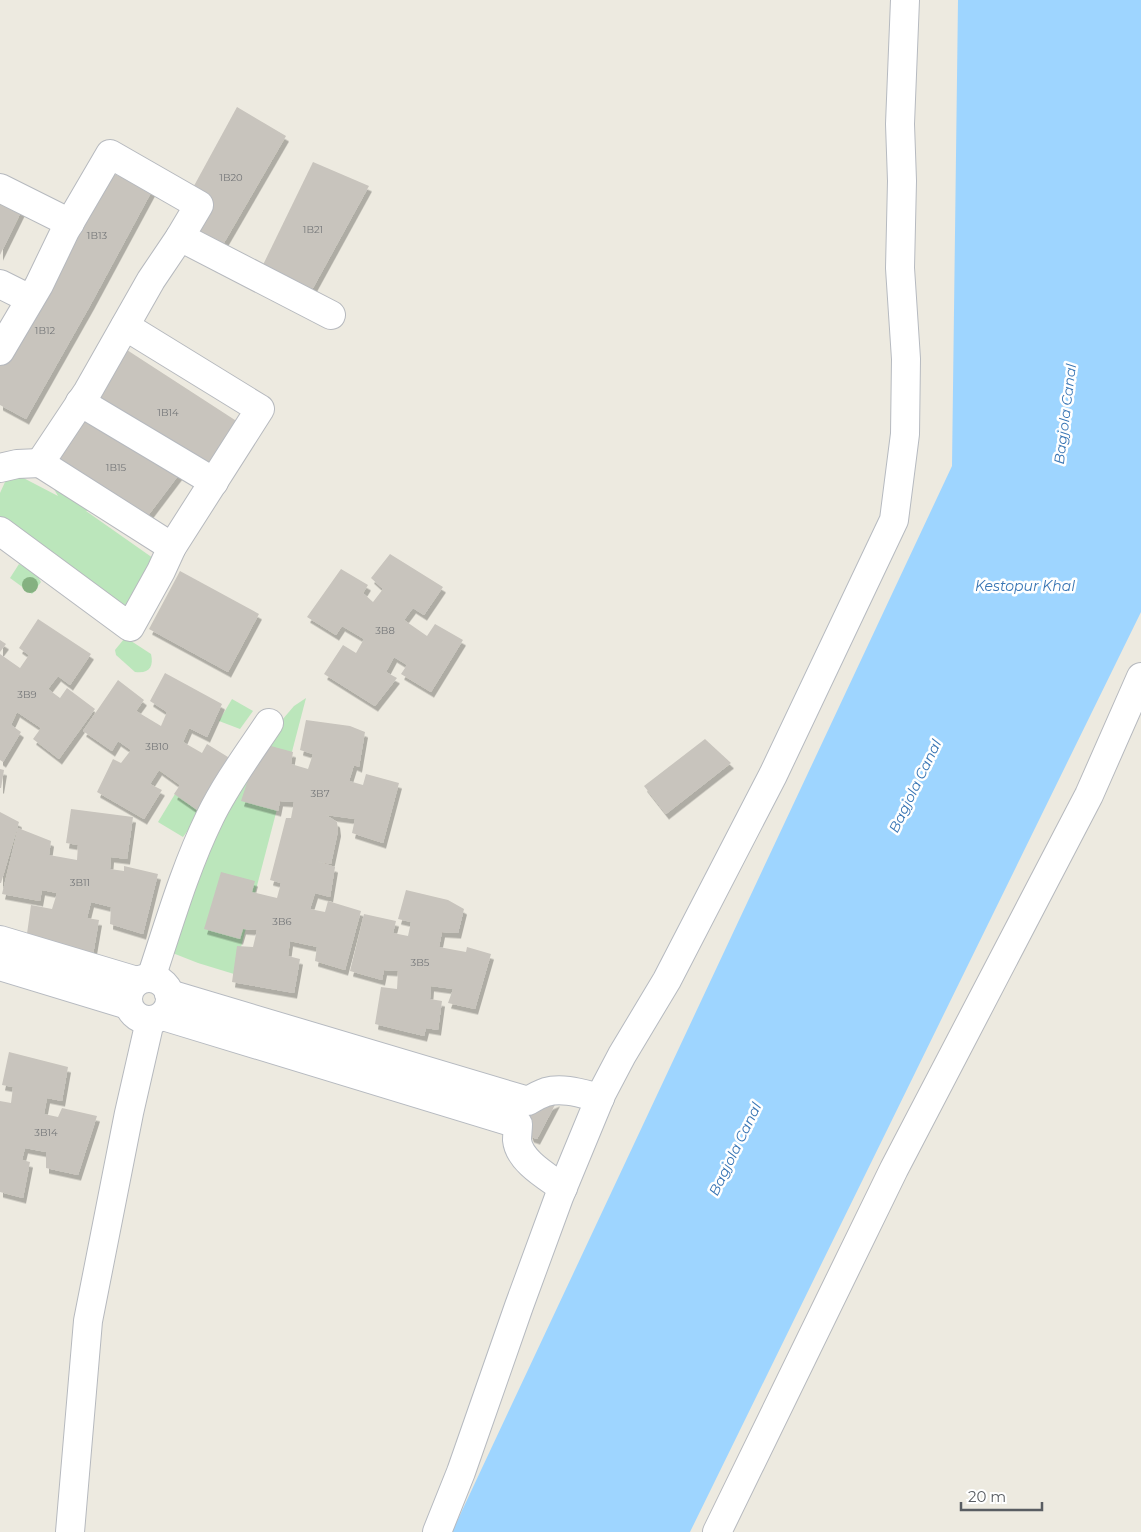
<svg xmlns="http://www.w3.org/2000/svg" width="1141" height="1532" font-family="Montserrat,sans-serif">
<defs>
<filter id="shadow"><feDropShadow dx="3" dy="5.5" stdDeviation="0" flood-color="#0004"/></filter>
</defs>
<rect width="100%" height="100%" fill="#edeae0"/>
<g fill="#bbe6bb">
<polygon points="10,471 58,496 51,484 98,510 86,511 160,563 129,616 0,521 0,493"/>
<polygon points="19,564 35,572 41,582 32,594 10,578"/>
<path d="M124,639H128L151,654C154,667 149,674 135,672L116,655L115,650Z"/>
<polygon points="306,698 234,974 198,963 170,952 196,874 259,747 294,706"/>
<polygon points="232,699 253,711 240,729 219,721"/>
<polygon points="175,794 201,813 183,837 158,822"/>
</g>
<polygon fill="#9ed5ff" points="958,0 1141,0 1141,612 690,1532 452,1532 952,466"/>
<g fill="#c8c4bd" filter="url(#shadow)">
<polygon points="237,107 286,136 221,248 177,217"/>
<polygon points="313,162 369,186 307,299 260,271"/>
<polygon points="101,169 153,189 91,304 26,419 0,405 0,355"/>
<polygon points="0,197 23,208 0,255"/>
<polygon points="127,350 238,422 206,470 98,402"/>
<polygon points="82,413 181,472 144,521 52,461"/>
<polygon points="390,554 443,587 424,615 413,608 404,620 427,636 435,624 463,640 431,692 401,674 407,665 394,657 386,672 397,678 375,706 324,674 343,645 356,653 364,639 342,626 336,635 307,617 341,569 368,585 363,593 373,602 383,589 371,578"/>
<polygon points="180,571 259,614 228,672 149,629"/>
<polygon points="38,619 91,654 70,685 58,676 48,689 60,698 67,688 95,709 59,759 33,739 41,728 17,712 11,725 21,732 3,762 0,760 0,654 20,668 29,655 19,648"/>
<polygon points="0,640 6,644 0,652"/>
<polygon points="165,673 222,704 207,737 189,728 183,742 202,753 207,744 236,762 203,814 174,794 180,785 159,770 150,784 162,790 144,819 97,792 113,759 121,763 131,750 118,741 112,751 83,731 118,680 144,700 136,711 161,726 167,712 150,701"/>
<polygon points="306,720 350,726 365,732 359,767 354,765 349,781 363,785 366,774 399,783 383,843 352,833 355,819 326,815 337,822 338,831 331,864 316,861 335,867 330,897 315,893 310,909 325,912 328,901 361,911 345,970 315,961 317,947 290,941 288,956 300,959 294,993 232,982 237,946 253,947 257,930 243,929 240,939 204,929 221,872 255,881 252,892 277,898 281,883 270,880 286,818 291,818 294,802 280,801 278,811 241,801 260,743 293,752 291,764 308,769 313,754 300,750"/>
<polygon points="705,739 731,763 666,814 644,786"/>
<polygon points="0,769 4,770 1,788 0,788"/>
<polygon points="71,809 133,817 127,859 111,857 110,869 124,871 124,866 158,874 143,934 110,924 111,907 91,902 87,918 99,920 93,955 26,941 31,905 52,909 57,893 42,890 40,901 2,894 18,828 51,841 49,855 77,860 78,845 66,843"/>
<polygon points="0,812 19,822 1,883 0,883"/>
<polygon points="406,890 448,900 464,909 458,933 442,932 439,947 466,952 467,947 491,954 475,1009 448,1003 453,989 431,986 430,999 442,1001 438,1030 426,1028 424,1036 375,1024 381,987 397,989 398,971 384,970 382,980 350,971 364,914 396,921 393,933 408,936 411,922 398,919"/>
<polygon points="9,1052 68,1067 62,1101 47,1098 44,1114 58,1117 62,1108 97,1116 78,1175 46,1168 46,1152 25,1148 22,1160 30,1162 23,1198 0,1192 0,1101 11,1103 13,1087 2,1085"/>
<polygon points="557,1101 537,1139 531,1137 525,1121 527,1114"/>
</g>
<g fill="none" stroke-linecap="round" stroke-linejoin="round">
<defs>
<g id="street">
<polyline points="0,188 70,223"/>
<polyline points="0,284 30,299"/>
<polyline points="0,351 39,285 65,231 110,154 199,205 180,237"/>
<polyline points="80,402 214,482"/>
<polyline points="0,468 17,464 40,463"/>
<polyline points="0,531 130,627 161,571 172,547 260,409 125,326"/>
<polyline points="172,547 40,463 88,391 151,280 180,237 331,315"/>
<path d="M151,978C169,924 185,868 210,817C226,784 249,753 269,723"/>
<polyline points="70,1532 88,1321 129,1113 150,1021"/>
<polyline points="717,1532 894,1169 1089,795 1141,677"/>
</g>
<g id="secondary">
<polyline points="0,940 137,981"/>
<polyline points="0,966 128,1005"/>
<circle cx="149" cy="999" r="21"/>
<path d="M169,994L528,1101C533,1098 540,1094 546,1092C563,1087 583,1094 600,1098"/>
<path d="M163,1016L518,1124C518,1129 517,1135 517,1140C519,1161 548,1177 563,1188"/>
<polyline points="437,1532 461,1472 519,1306 559,1197 602,1093 622,1055 667,980 773,775 894,520 905,434 906,359 900,268 902,181 900,124 905,0"/>
</g>
</defs>
<use href="#street" stroke="#b6b9be" stroke-width="30"/>
<use href="#secondary" stroke="#b6bac0" stroke-width="30"/>
<use href="#street" stroke="#fff" stroke-width="28"/>
<use href="#secondary" stroke="#fff" stroke-width="28"/>
</g>
<circle fill="#85b181" cx="30" cy="585" r="8"/>
<g text-anchor="middle" dominant-baseline="central" stroke-width="5" stroke-linejoin="round" paint-order="stroke">
<g font-size="10" fill="#757779">
<text x="231" y="177">1B20</text>
<text x="313" y="229">1B21</text>
<text x="97" y="235">1B13</text>
<text x="45" y="330">1B12</text>
<text x="168" y="412">1B14</text>
<text x="116" y="467">1B15</text>
<text x="385" y="630">3B8</text>
<text x="27" y="694">3B9</text>
<text x="157" y="746">3B10</text>
<text x="320" y="793">3B7</text>
<text x="80" y="882">3B11</text>
<text x="282" y="921">3B6</text>
<text x="420" y="962">3B5</text>
<text x="46" y="1132">3B14</text>
</g>
<g font-size="14" font-style="italic" fill="#3875b4" stroke="#fff">
<text transform="translate(1065 414) rotate(-83)">Bagjola Canal</text>
<text x="1025" y="586">Kestopur Khal</text>
<text transform="translate(915 786) rotate(-64)">Bagjola Canal</text>
<text transform="translate(735 1149) rotate(-64)">Bagjola Canal</text>
</g>
</g>
<path d="M961 1502v8h81v-8" fill="none" stroke="#595d62" stroke-width="2.5"/>
<text x="968" y="1502" font-size="15" fill="#595d62" stroke="#ffffff" stroke-width="4" paint-order="stroke">20 m</text>
</svg>
